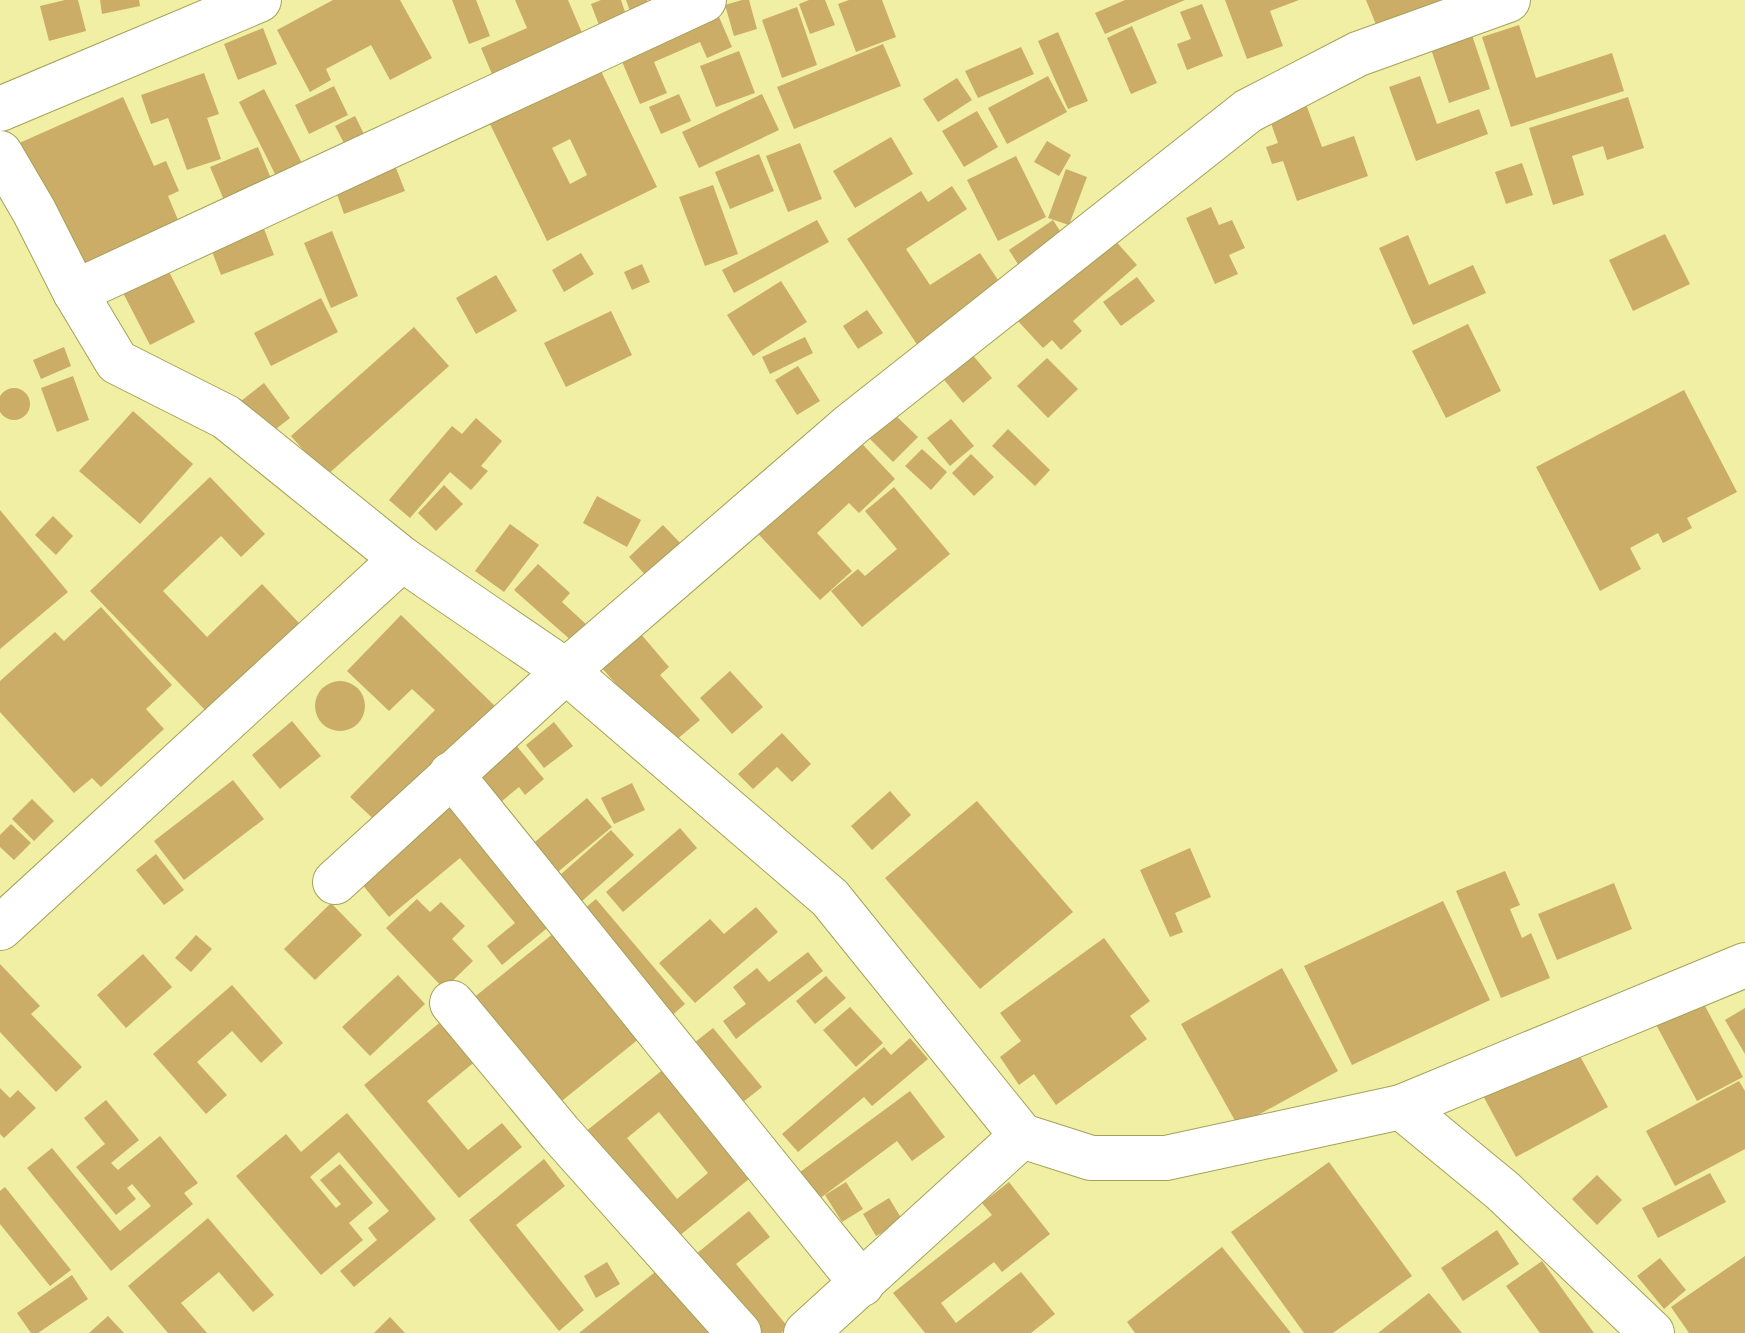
<svg xmlns="http://www.w3.org/2000/svg" width="1745" height="1333" font-family="'DejaVu Sans',sans-serif">
<rect width="100%" height="100%" fill="#f1efa3"/>
<g fill="#cbad67" fill-rule="evenodd">
<polygon points="65,0 78,0 86,31 49,41 40,6"/>
<polygon points="100,0 139,0 140,6 102,14"/>
<polygon points="333,0 400,0 432,58 390,80 371,45 326,69 331,80 310,92 277,30"/>
<polygon points="452,0 476,0 490,36 469,44"/>
<polygon points="515,0 568,0 583,35 492,74 481,48 527,28"/>
<polygon points="601,0 621,0 626,15 599,25 591,4"/>
<polygon points="626,0 647,0 649,4 630,11"/>
<polygon points="742,0 749,0 757,29 734,36 725,5"/>
<polygon points="809,0 825,0 835,25 810,34 799,4"/>
<polygon points="849,0 882,0 896,37 856,52 838,4"/>
<polygon points="1125,0 1185,0 1105,34 1095,13"/>
<polygon points="1225,0 1299,0 1270,11 1283,46 1247,59"/>
<polygon points="1366,0 1461,0 1379,32"/>
<polygon points="713,3 732,47 707,58 700,42 654,62 667,93 640,104 615,45"/>
<polygon points="1202,4 1223,56 1187,70 1177,44 1191,39 1180,12"/>
<polygon points="797,7 817,65 782,78 762,20"/>
<polygon points="1466,17 1490,89 1449,103 1425,31"/>
<polygon points="1519,25 1536,78 1612,53 1624,91 1511,127 1482,37"/>
<polygon points="1132,26 1157,83 1131,94 1107,38"/>
<polygon points="263,28 277,64 238,80 224,44"/>
<polygon points="1058,32 1088,101 1068,109 1038,41"/>
<polygon points="883,44 901,86 794,129 777,87"/>
<polygon points="1021,47 1034,74 978,98 965,71"/>
<polygon points="739,51 755,93 716,107 700,66"/>
<path d="M600,69L657,187L547,241L489,122ZM570,139L587,175L570,184L552,148Z"/>
<polygon points="204,73 219,114 207,118 221,159 187,170 168,118 151,124 141,95"/>
<polygon points="1048,76 1067,112 1007,144 988,108"/>
<polygon points="1420,76 1437,124 1479,109 1488,134 1416,161 1389,87"/>
<polygon points="957,78 972,100 938,122 923,99"/>
<polygon points="334,86 348,115 309,134 295,105"/>
<polygon points="264,89 303,165 277,178 239,102"/>
<polygon points="679,94 691,121 661,134 649,107"/>
<polygon points="762,94 779,130 699,168 682,132"/>
<polygon points="123,97 154,166 166,161 179,191 168,196 181,227 75,275 17,144"/>
<polygon points="1628,97 1644,148 1607,160 1603,146 1572,156 1584,195 1553,205 1529,128"/>
<polygon points="1304,99 1322,147 1354,136 1368,176 1297,201 1283,161 1272,164 1266,147 1278,143 1267,112"/>
<polygon points="977,111 998,147 964,167 942,131"/>
<polygon points="355,116 365,136 345,145 335,126"/>
<polygon points="891,137 913,174 855,208 833,171"/>
<polygon points="1047,141 1071,155 1059,176 1034,162"/>
<polygon points="800,143 822,199 788,212 766,156"/>
<polygon points="258,147 272,181 224,200 210,167"/>
<polygon points="759,154 774,191 730,209 715,172"/>
<polygon points="1016,156 1046,217 998,241 967,180"/>
<polygon points="394,163 405,191 344,214 334,186"/>
<polygon points="1522,163 1533,195 1506,204 1495,172"/>
<polygon points="1066,169 1087,177 1069,225 1048,218"/>
<polygon points="713,185 738,254 705,266 679,197"/>
<polygon points="952,186 967,209 906,249 930,285 980,253 1004,289 918,346 847,239 921,191 928,202"/>
<polygon points="1211,207 1219,225 1232,220 1245,248 1229,255 1238,274 1215,284 1186,218"/>
<polygon points="817,220 829,242 734,293 722,270"/>
<polygon points="1053,220 1067,242 1023,272 1009,250"/>
<polygon points="261,221 274,255 221,275 208,241"/>
<polygon points="332,231 358,296 331,308 304,243"/>
<polygon points="1665,234 1690,284 1633,311 1609,260"/>
<polygon points="1408,235 1429,285 1473,265 1486,293 1413,325 1379,248"/>
<polygon points="1112,237 1137,265 1073,321 1082,331 1061,350 1052,340 1043,348 1018,321"/>
<polygon points="581,253 594,274 564,292 552,270"/>
<polygon points="642,264 650,282 632,290 624,272"/>
<polygon points="166,266 195,322 150,345 121,289"/>
<polygon points="496,275 517,311 476,334 456,298"/>
<polygon points="1137,277 1155,301 1121,326 1103,302"/>
<polygon points="781,281 807,322 753,356 727,315"/>
<polygon points="321,298 338,332 271,366 254,333"/>
<polygon points="867,310 883,333 858,349 843,326"/>
<polygon points="611,311 632,355 566,387 544,343"/>
<polygon points="1468,324 1501,391 1446,418 1412,351"/>
<polygon points="414,327 449,366 326,476 291,436"/>
<polygon points="805,337 813,353 770,374 762,357"/>
<polygon points="64,347 71,366 41,379 33,360"/>
<polygon points="970,352 992,378 963,403 941,376"/>
<polygon points="1047,358 1078,389 1048,418 1017,386"/>
<polygon points="798,366 820,401 797,415 775,380"/>
<polygon points="73,376 89,420 57,432 41,388"/>
<polygon points="264,383 290,418 267,436 241,401"/>
<circle cx="14" cy="404" r="16"/>
<polygon points="1684,390 1737,492 1687,518 1692,528 1663,543 1658,533 1630,548 1641,569 1600,591 1536,467"/>
<polygon points="133,411 193,464 140,524 79,471"/>
<polygon points="893,413 918,437 893,462 869,438"/>
<polygon points="476,418 502,441 481,466 488,471 471,490 450,472 410,518 389,500 452,426 462,434"/>
<polygon points="951,419 974,446 950,466 927,438"/>
<polygon points="1008,429 1050,470 1035,486 992,446"/>
<polygon points="850,431 895,479 859,513 849,503 817,533 852,571 820,600 749,524"/>
<polygon points="922,449 947,472 931,490 905,466"/>
<polygon points="971,454 994,477 974,496 952,473"/>
<polygon points="210,477 265,534 241,557 221,536 163,591 207,637 262,584 299,623 206,711 90,591"/>
<polygon points="444,485 463,504 436,531 418,513"/>
<polygon points="894,487 950,554 862,627 831,591 858,569 865,576 897,549 865,511"/>
<polygon points="597,496 641,520 627,547 583,523"/>
<polygon points="0,510 68,592 0,649"/>
<polygon points="53,516 73,536 56,555 35,535"/>
<polygon points="510,524 539,545 504,592 475,571"/>
<polygon points="663,525 684,547 649,579 629,557"/>
<polygon points="538,564 570,593 562,602 588,626 573,642 514,590"/>
<polygon points="101,607 172,685 146,709 164,729 101,787 92,778 74,793 0,712 0,681 55,632 64,641"/>
<polygon points="401,615 497,708 381,826 350,797 435,710 412,689 389,711 347,671"/>
<polygon points="640,633 669,667 660,675 700,720 670,745 601,667"/>
<polygon points="730,671 763,707 732,734 700,698"/>
<circle cx="340" cy="706" r="25"/>
<polygon points="292,721 321,756 280,789 252,755"/>
<polygon points="554,722 573,746 544,768 526,745"/>
<polygon points="782,733 811,764 792,782 777,767 753,789 738,774"/>
<polygon points="515,744 544,779 525,795 519,787 490,811 468,783"/>
<polygon points="233,780 264,819 184,880 154,841"/>
<polygon points="632,783 645,810 614,824 601,798"/>
<polygon points="890,791 911,815 872,850 851,826"/>
<polygon points="452,797 556,921 502,965 487,946 515,923 460,858 389,917 356,877"/>
<polygon points="587,798 612,827 547,881 523,852"/>
<polygon points="32,799 54,821 34,841 12,819"/>
<polygon points="977,801 1073,912 980,989 885,878"/>
<polygon points="11,824 31,843 14,860 0,847 0,835"/>
<polygon points="680,828 697,848 623,912 606,892"/>
<polygon points="611,830 634,855 573,909 551,883"/>
<polygon points="1190,848 1211,897 1175,913 1183,932 1170,937 1140,870"/>
<polygon points="156,854 184,890 164,905 136,870"/>
<polygon points="1505,871 1520,905 1510,909 1522,938 1531,933 1550,978 1501,998 1456,891"/>
<polygon points="1614,883 1632,929 1557,960 1538,914"/>
<polygon points="417,899 430,912 441,902 465,926 452,939 473,961 444,989 386,928"/>
<polygon points="596,899 685,1004 668,1019 579,913"/>
<polygon points="1443,901 1490,1000 1352,1065 1304,966"/>
<polygon points="331,903 362,935 315,980 284,949"/>
<polygon points="756,907 778,932 695,1003 659,963 710,919 724,934"/>
<polygon points="554,933 640,1038 553,1108 467,1003"/>
<polygon points="196,935 212,949 191,972 175,958"/>
<polygon points="1104,938 1150,1001 1130,1016 1147,1039 1056,1105 1034,1074 1019,1085 1000,1057 1021,1041 1000,1013"/>
<polygon points="808,952 823,971 736,1039 723,1021 746,1004 733,987 757,968 769,982"/>
<polygon points="143,954 172,987 126,1028 97,995"/>
<polygon points="0,964 40,1006 31,1014 82,1067 56,1092 0,1032"/>
<polygon points="1282,968 1338,1071 1238,1126 1181,1024"/>
<polygon points="398,975 425,1004 370,1056 342,1027"/>
<polygon points="826,976 846,998 815,1024 796,1001"/>
<polygon points="232,985 283,1043 261,1063 232,1031 197,1062 227,1095 206,1114 153,1054"/>
<polygon points="1698,993 1743,1077 1697,1101 1652,1017"/>
<polygon points="850,1007 883,1043 856,1067 823,1030"/>
<polygon points="1745,1008 1745,1054 1725,1020"/>
<polygon points="449,1015 483,1055 427,1101 468,1150 502,1123 522,1147 459,1198 364,1085"/>
<polygon points="713,1028 762,1087 743,1102 694,1043"/>
<polygon points="910,1038 928,1059 872,1106 864,1097 798,1152 782,1134 884,1047 891,1055"/>
<polygon points="1576,1049 1608,1107 1516,1157 1480,1090"/>
<path d="M665,1068L760,1170L673,1241L585,1132ZM659,1112L708,1173L677,1199L627,1138Z"/>
<polygon points="1739,1081 1745,1091 1745,1149 1675,1186 1646,1131"/>
<polygon points="0,1088 10,1098 18,1090 36,1108 4,1138 0,1134"/>
<polygon points="910,1091 945,1137 912,1161 897,1141 815,1202 796,1175"/>
<polygon points="106,1100 139,1140 111,1163 118,1170 160,1136 198,1183 184,1193 193,1204 111,1271 27,1168 52,1148 120,1231 151,1206 132,1184 127,1188 136,1199 116,1215 76,1167 105,1144 84,1118"/>
<polygon points="347,1113 436,1219 354,1287 340,1271 377,1240 368,1228 389,1211 339,1152 310,1177 336,1208 341,1204 320,1180 340,1164 373,1203 349,1223 363,1240 321,1275 236,1176 286,1134 301,1152"/>
<polygon points="544,1159 565,1186 516,1225 584,1310 559,1331 469,1220"/>
<polygon points="1329,1162 1412,1276 1333,1333 1304,1333 1231,1232"/>
<polygon points="1710,1173 1726,1202 1658,1238 1642,1208"/>
<polygon points="1597,1175 1622,1200 1597,1225 1572,1199"/>
<polygon points="846,1182 863,1209 842,1222 825,1195"/>
<polygon points="1009,1182 1050,1234 1002,1272 994,1262 941,1303 956,1323 1021,1272 1055,1314 1031,1333 925,1333 893,1293 992,1215 982,1203"/>
<polygon points="5,1187 71,1270 50,1286 0,1224 0,1191"/>
<polygon points="889,1198 903,1221 876,1236 863,1214"/>
<polygon points="749,1211 770,1237 736,1264 788,1327 781,1333 752,1333 691,1258"/>
<polygon points="208,1218 274,1295 253,1312 219,1272 181,1303 207,1333 168,1333 128,1286"/>
<polygon points="1497,1230 1519,1264 1463,1301 1441,1268"/>
<polygon points="1222,1247 1291,1333 1135,1333 1127,1322"/>
<polygon points="1745,1256 1745,1333 1689,1333 1671,1307"/>
<polygon points="1660,1258 1686,1290 1664,1309 1637,1276"/>
<polygon points="670,1260 730,1333 579,1333"/>
<polygon points="1542,1261 1594,1333 1540,1333 1506,1286"/>
<polygon points="607,1262 620,1284 596,1298 584,1276"/>
<polygon points="72,1275 88,1299 38,1333 31,1333 17,1313"/>
<polygon points="1429,1293 1462,1333 1378,1333"/>
<polygon points="108,1316 124,1333 89,1333"/>
<polygon points="390,1317 405,1333 374,1333"/>
</g>
<g fill="none" stroke-linecap="round" stroke-linejoin="round">
<defs>
<g id="minor">
<polyline points="0,109 259,0"/>
<polyline points="0,153 34,211 75,292 117,362 226,417 402,559 566,671 830,898 1022,1136 1091,1158 1166,1158 1401,1107 1503,1191 1652,1333"/>
<polyline points="75,292 704,0"/>
<polyline points="451,774 862,1284"/>
<polyline points="335,882 566,671 852,424 1248,111 1358,54 1508,0"/>
<polyline points="0,928 402,559"/>
<polyline points="452,1003 560,1133 739,1333"/>
<polyline points="1401,1107 1745,965"/>
<polyline points="806,1333 1022,1136"/>
</g>
</defs>
<use href="#minor" stroke="#a4a259" stroke-width="46"/>
<use href="#minor" stroke="#fff" stroke-width="44"/>
</g>
</svg>
